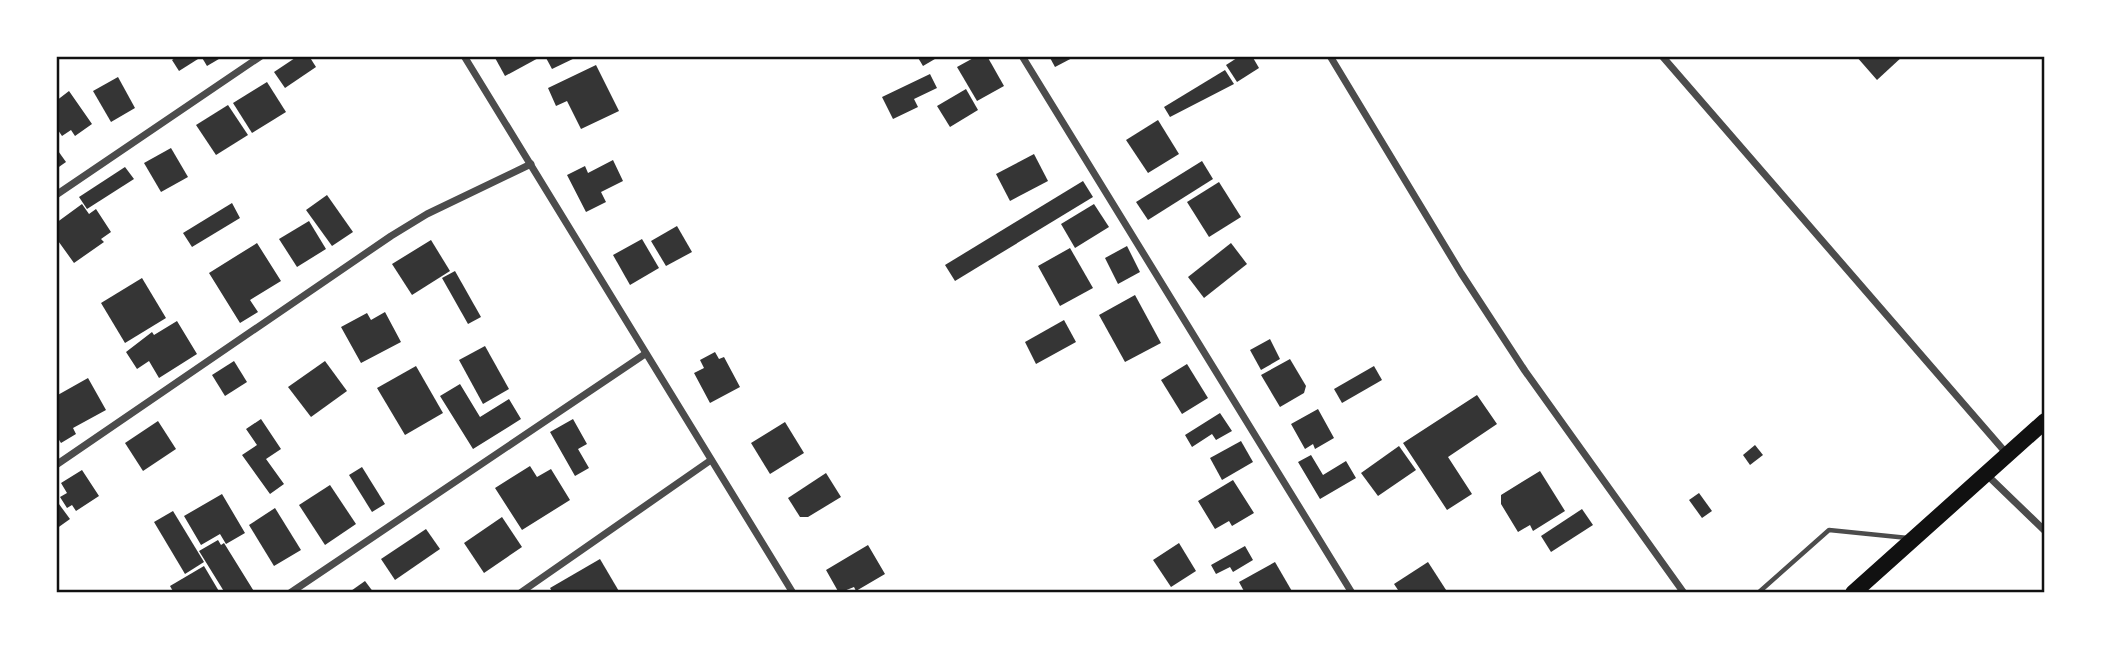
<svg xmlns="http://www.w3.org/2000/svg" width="2101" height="649" font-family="Roboto,sans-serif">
<rect width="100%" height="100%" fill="#fff"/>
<g fill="#353535">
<polygon points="178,56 197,56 198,59 179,71 172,60"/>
<polygon points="201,56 224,56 207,66"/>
<polygon points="298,56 309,56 316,67 285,88 274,72"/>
<polygon points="494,56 542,56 505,76"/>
<polygon points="545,56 579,56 552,69"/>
<polygon points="917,56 940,56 923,66"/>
<polygon points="977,56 987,56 1004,86 977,101 957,67"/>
<polygon points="1049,56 1076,56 1055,67"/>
<polygon points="1240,56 1252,56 1259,68 1237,82 1226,65"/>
<polygon points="1856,56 1903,56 1877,80"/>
<polygon points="596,65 619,111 581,129 567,101 556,106 548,88"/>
<polygon points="1225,70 1234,84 1170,117 1164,107"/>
<polygon points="930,74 937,88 914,99 918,107 893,119 882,97"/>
<polygon points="118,77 135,108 111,122 93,91"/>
<polygon points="267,82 286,112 252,133 233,103"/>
<polygon points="966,89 978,110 950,127 937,106"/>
<polygon points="69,91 92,124 75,136 71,130 62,136 56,127 56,101"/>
<polygon points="228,105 248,135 216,155 196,125"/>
<polygon points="1158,120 1179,154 1148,173 1126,140"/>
<polygon points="56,148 66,162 56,169"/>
<polygon points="171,148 188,177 161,192 144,163"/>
<polygon points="1034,154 1048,181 1010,201 996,174"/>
<polygon points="613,160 623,181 601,192 606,202 586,212 567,175 585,166 588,173"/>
<polygon points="1202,161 1213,179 1148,220 1136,202"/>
<polygon points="125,167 134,179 87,209 79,197"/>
<polygon points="1083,181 1093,197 955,281 945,265"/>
<polygon points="1219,182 1241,217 1209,237 1187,202"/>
<polygon points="327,195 353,232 332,246 306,210"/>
<polygon points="232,203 240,218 192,247 183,233"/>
<polygon points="82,204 89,214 96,209 111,232 101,239 104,242 74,263 56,238 56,223"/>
<polygon points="1094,204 1109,227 1075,248 1061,224"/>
<polygon points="309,221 326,249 297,267 279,239"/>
<polygon points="677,226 692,252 666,266 651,241"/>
<polygon points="642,239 659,268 630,285 613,255"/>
<polygon points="431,240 450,271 412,295 392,264"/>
<polygon points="257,243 281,281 250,300 258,312 240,323 209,273"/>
<polygon points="1231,243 1247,264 1204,298 1188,277"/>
<polygon points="1127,246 1140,272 1118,284 1105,258"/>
<polygon points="1070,248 1093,288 1060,306 1038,266"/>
<polygon points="455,271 481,317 468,324 442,278"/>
<polygon points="142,278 166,318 125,343 101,303"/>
<polygon points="1135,295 1161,343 1125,362 1099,315"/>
<polygon points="385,312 401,342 361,363 341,327 367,313 371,320"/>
<polygon points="1064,320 1076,342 1036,364 1025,342"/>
<polygon points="177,321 197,354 159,378 149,361 137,369 126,352 152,332 154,335"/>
<polygon points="1270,339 1280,359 1261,370 1250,350"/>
<polygon points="485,346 509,389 483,404 459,360"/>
<polygon points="715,352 719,359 724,357 740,387 710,403 694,373 704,368 700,360"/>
<polygon points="1290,359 1306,386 1304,393 1280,407 1261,375"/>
<polygon points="234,361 247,382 225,396 212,375"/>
<polygon points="325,361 347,391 311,417 288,387"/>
<polygon points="1187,364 1208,398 1182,414 1161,380"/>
<polygon points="416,366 443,413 405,435 377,388"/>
<polygon points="1374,366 1382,380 1342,403 1334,389"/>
<polygon points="88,378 106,410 73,428 76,434 61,443 56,435 56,396"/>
<polygon points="460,384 480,417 509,399 521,419 473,449 440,396"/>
<polygon points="1477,395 1497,424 1448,457 1472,494 1447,510 1403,443"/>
<polygon points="1318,409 1334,438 1315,449 1313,444 1305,449 1291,424"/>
<polygon points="1220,413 1232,431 1216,440 1212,434 1192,447 1185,435"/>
<polygon points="261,419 281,449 266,459 284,484 270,494 242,455 257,445 246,429"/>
<polygon points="573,419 587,444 578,449 589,468 575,476 550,432"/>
<polygon points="158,421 176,449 143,471 125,443"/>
<polygon points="785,422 804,453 770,474 751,443"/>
<polygon points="1241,441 1253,462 1222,480 1210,458"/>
<polygon points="1755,445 1763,455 1750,465 1743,455"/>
<polygon points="1399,446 1416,470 1378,496 1361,473"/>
<polygon points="1311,455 1323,475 1346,461 1356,478 1320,499 1298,462"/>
<polygon points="530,466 537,477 551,469 570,500 522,530 495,488"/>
<polygon points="362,467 385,504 372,512 349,475"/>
<polygon points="82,470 99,496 76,511 72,505 67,508 60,497 67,493 61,483"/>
<polygon points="1540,471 1565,511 1533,531 1530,525 1518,532 1501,504 1501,495"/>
<polygon points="826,473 841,497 808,517 800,517 788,498"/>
<polygon points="1233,480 1254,513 1232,526 1229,521 1215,529 1198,501"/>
<polygon points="330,485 356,524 325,545 299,505"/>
<polygon points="1699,493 1712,511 1702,518 1689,500"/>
<polygon points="222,494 245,533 226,544 220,534 201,545 184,516"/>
<polygon points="56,500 70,519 56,529"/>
<polygon points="275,508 301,550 274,566 249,525"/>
<polygon points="1582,509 1593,525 1551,552 1541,536"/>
<polygon points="173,511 204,562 185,574 154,522"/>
<polygon points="502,517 522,547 484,573 464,543"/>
<polygon points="426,529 440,549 395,580 381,559"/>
<polygon points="218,540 221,545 224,543 255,593 225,593 199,551"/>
<polygon points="1179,543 1196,571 1171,587 1153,560"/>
<polygon points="868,545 885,574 856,591 854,587 839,593 826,570"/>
<polygon points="1245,546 1253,560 1233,572 1230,567 1216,574 1211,565"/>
<polygon points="600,559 620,593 553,593 550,588"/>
<polygon points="1275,562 1293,593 1245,593 1239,582"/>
<polygon points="1428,562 1448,593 1400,593 1394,584"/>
<polygon points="204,566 220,593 174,593 170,586"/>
<polygon points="365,581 374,593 348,593"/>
</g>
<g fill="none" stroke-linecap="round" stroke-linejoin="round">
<polyline stroke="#4c4c4c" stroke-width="4.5" points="1758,593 1829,530 1908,538"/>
<g stroke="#4c4c4c" stroke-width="7">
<polyline points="464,56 793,593"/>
<polyline points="1022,56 1352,593"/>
<polyline points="1330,56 1461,273 1525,371 1684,593"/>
<polyline points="1662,56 2007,454"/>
<polyline points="56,195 261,56"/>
<polyline points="56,465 391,236 427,214 531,164"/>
<polyline points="1987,475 2045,531"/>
<polyline points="290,593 645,354"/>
<polyline points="520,593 711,460"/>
</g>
<polyline stroke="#111" stroke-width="16" points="1853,593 2045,421"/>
</g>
<rect width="2101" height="649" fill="none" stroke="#ffffff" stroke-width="116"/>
<rect x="58" y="58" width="1985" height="533" fill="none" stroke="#111" stroke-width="2.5"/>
</svg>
